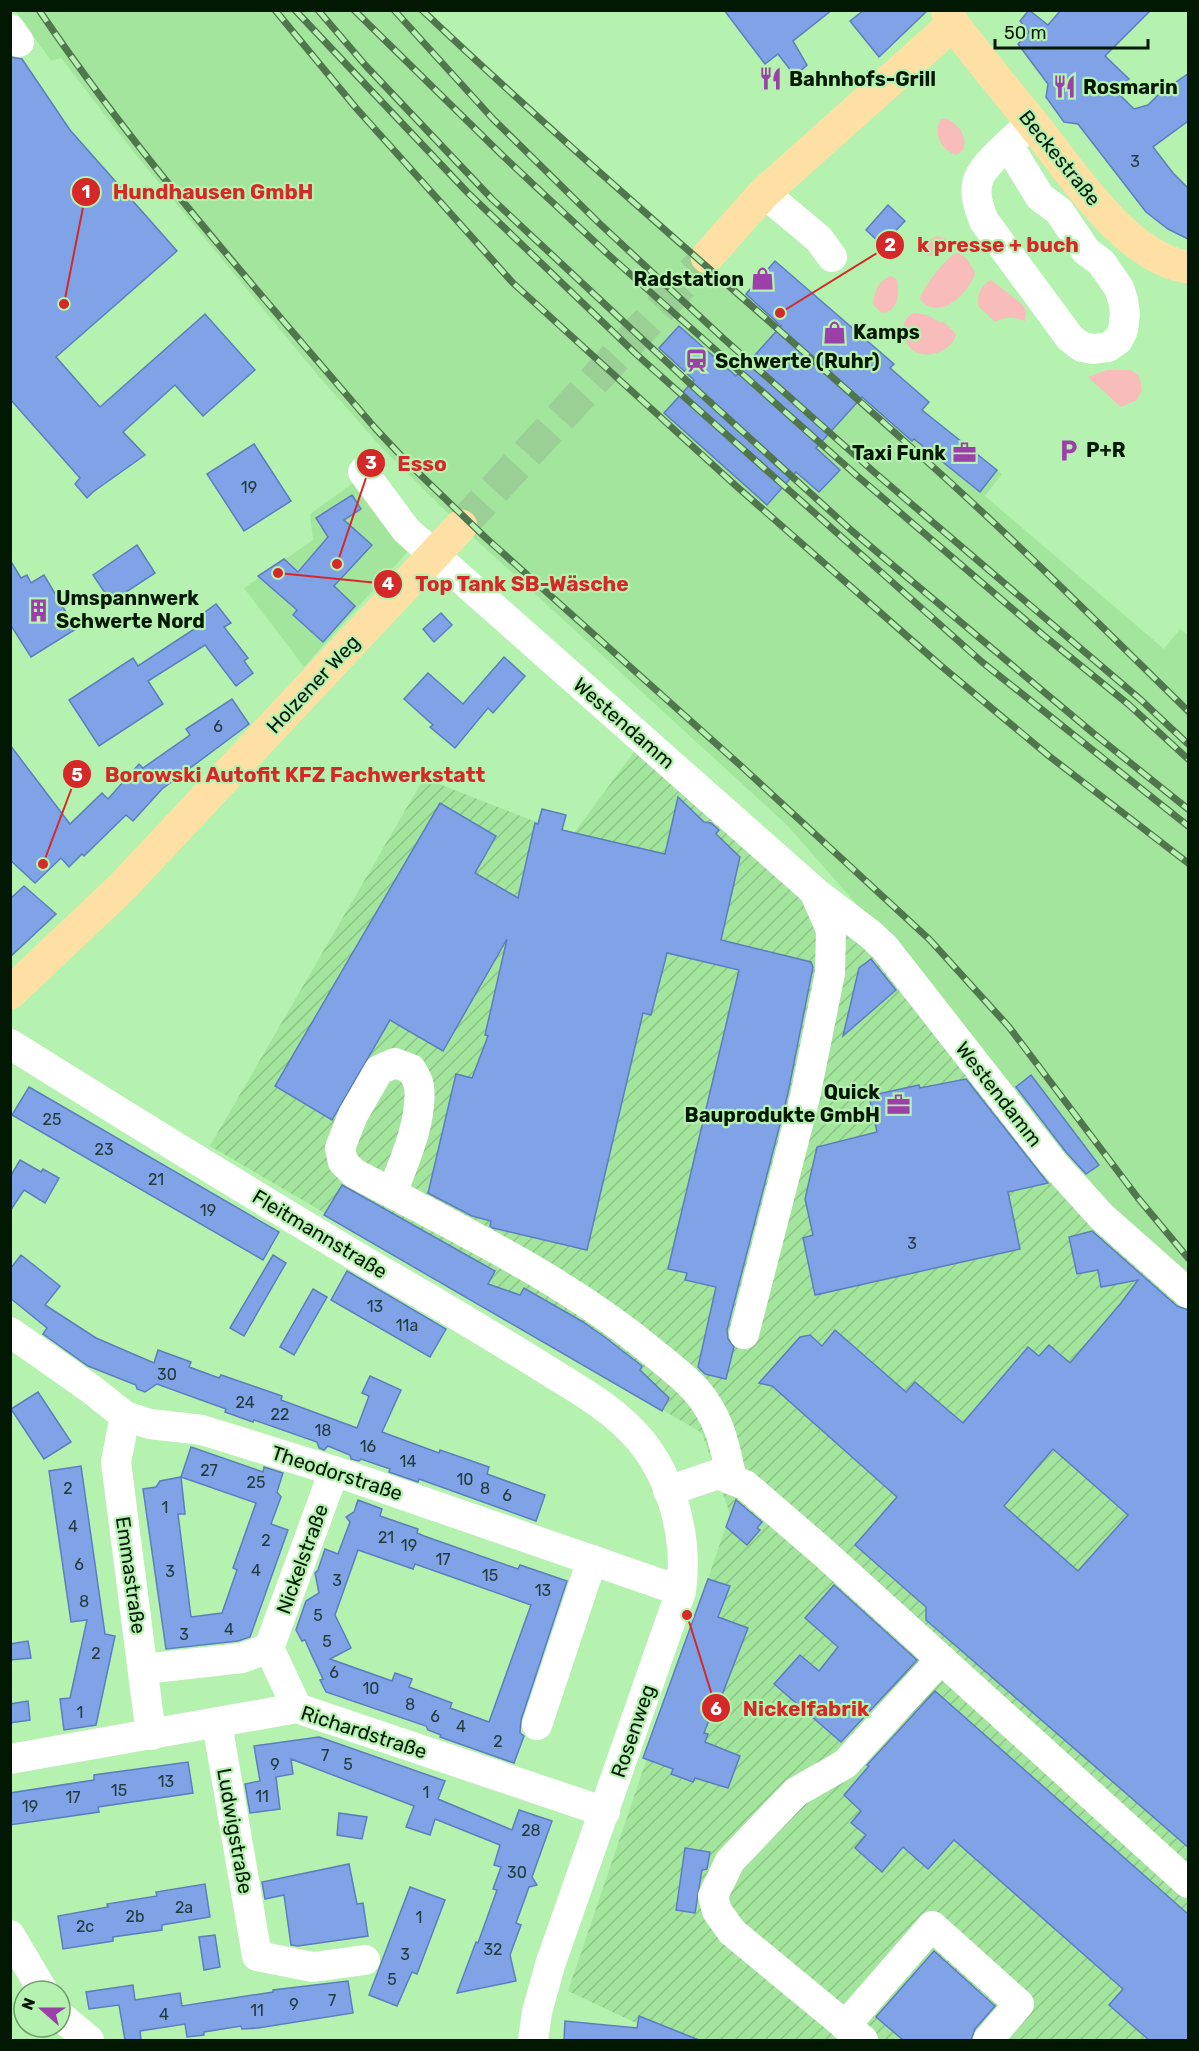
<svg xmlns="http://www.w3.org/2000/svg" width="1199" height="2051" font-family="Rubik,sans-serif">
<defs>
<pattern id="industrial-furrows" width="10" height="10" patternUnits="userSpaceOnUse" patternTransform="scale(1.5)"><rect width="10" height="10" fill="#a4e59e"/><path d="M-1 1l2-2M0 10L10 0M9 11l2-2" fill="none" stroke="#8cc486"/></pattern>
</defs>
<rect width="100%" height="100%" fill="#b5f1af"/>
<g fill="#a4e59e">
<polygon points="16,11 428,11 529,111 742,298 775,261 894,364 891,368 929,402 921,411 930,420 946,428 1002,474 985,496 1164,649 1180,629 1188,635 1188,1282 1109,1212 879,930 788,826 461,526 381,447 316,373 131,149 61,58 51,61"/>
<polygon points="364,475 428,529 304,667 244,588 313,540 310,514"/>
</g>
<polygon fill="url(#industrial-furrows)" points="637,748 871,947 1188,1304 1188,2040 672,2040 568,1991 730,1514 702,1433 210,1146 424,778 531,820 574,833"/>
<g fill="#f8bdba">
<path d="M946,118C959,125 968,136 963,150L957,155C942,151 933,135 940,120Z"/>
<path d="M937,236L946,239L947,246L935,256H928C918,246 929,241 937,236Z"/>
<path d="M958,252C967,257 972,265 975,274C967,294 939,323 920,299C923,287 948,255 958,252Z"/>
<path d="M891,276L897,280C900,293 898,312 882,313L873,305C874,293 878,280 891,276Z"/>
<path d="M991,280L1023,305L1026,311L1025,321C1014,317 1005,316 995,322L979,307C976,297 981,284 991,280Z"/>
<path d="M914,313L927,315L941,323L943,321L956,334C953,350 929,360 914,351C901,343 898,319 914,313Z"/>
<polygon points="1107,370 1130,370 1139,375 1142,390 1137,400 1121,407 1088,377"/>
</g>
<g fill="#7fa3e6" stroke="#5c7ebe" stroke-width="1.5" fill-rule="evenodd">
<polygon points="724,10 832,10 793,41 807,65 795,76 778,54 765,64"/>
<polygon points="864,10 928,10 879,57 850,21"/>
<polygon points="1029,10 1048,25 1061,10 1151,10 1105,56 1129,79 1115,90 1134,109 1148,105 1161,92 1188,74 1188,121 1153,147 1173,173 1188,188 1188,239 1168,229 1146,212 1078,124 1064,122 1046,97 1048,84 1018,44 1029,32 1020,21"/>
<polygon points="10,57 22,59 70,130 177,251 56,357 100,407 205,314 255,370 203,416 175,385 123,432 145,455 93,492 87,498 75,484 80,478 10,399"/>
<polygon points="888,205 905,221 882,245 866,230"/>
<polygon points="775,261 894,364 890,368 929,402 922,410 997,470 980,492 914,439 912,441 862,397 816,448 840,470 819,492 796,472 767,505 664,413 694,380 659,348 679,326 736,376 781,326 746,294"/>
<polygon points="254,444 291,501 244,531 207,474"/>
<polygon points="352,495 361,509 344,520 372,545 334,586 355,606 323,642 293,615 297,610 258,576 284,559 298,572 328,537 316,518"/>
<polygon points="137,545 155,573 111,602 93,575"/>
<polygon points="10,560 21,578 27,575 31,583 44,575 76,629 31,657 10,624"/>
<polygon points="216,604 231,623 224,627 248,658 244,661 253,673 236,686 205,645 148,681 163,704 99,746 69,700 133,658 138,666 202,624 197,618"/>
<polygon points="441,613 452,625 434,642 423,629"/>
<polygon points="504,657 525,676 493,713 488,708 455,748 430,727 433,725 404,699 428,673 463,704"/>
<polygon points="232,699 249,724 162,789 133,821 126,815 84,856 82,854 69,867 61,858 35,883 10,860 10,745 70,824 102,793 108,799 139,764 143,768 190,735 186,729"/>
<polygon points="678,797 704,822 711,823 719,830 716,834 740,857 721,940 811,962 813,967 788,1093 727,1330 728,1339 734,1347 726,1379 705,1374 698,1367 716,1287 685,1280 687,1273 668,1269 739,970 667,953 651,1015 643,1013 587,1250 493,1228 490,1226 491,1221 472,1216 428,1193 456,1074 472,1078 488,1036 485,1035 507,939 443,1051 390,1020 332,1120 275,1086 440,803 496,836 475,873 518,898 535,823 538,824 542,809 566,815 562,830 665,854"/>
<polygon points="24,886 56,914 10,957 10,899"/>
<polygon points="871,959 896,990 843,1036 859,968"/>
<polygon points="1031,1075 1099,1165 1086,1174 1066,1152 1016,1087"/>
<polygon points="966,1079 1048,1183 1008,1192 1020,1249 815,1295 803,1238 813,1235 805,1199 817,1147 877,1132 869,1096 919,1085 920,1088"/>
<polygon points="29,1087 279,1232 263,1260 12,1115"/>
<polygon points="20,1160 41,1172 43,1169 59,1178 45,1203 24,1190 10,1211 10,1177"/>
<polygon points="342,1185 495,1271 488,1284 520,1295 524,1288 583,1322 606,1338 642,1366 640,1370 669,1398 662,1411 324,1215"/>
<path d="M1092,1231L1177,1306L1188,1310V1847L926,1620V1607L855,1545L897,1497L772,1386L759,1383L800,1337L810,1335L822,1346L835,1330L906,1392L915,1382L963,1423L1028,1347L1039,1356L1049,1345L1070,1363L1121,1303L1138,1280L1101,1287L1098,1270L1077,1274L1069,1237ZM1053,1449L1128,1515L1078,1571L1004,1506Z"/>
<polygon points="21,1255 60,1286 45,1305 96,1338 154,1363 158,1350 191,1362 189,1367 219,1378 221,1375 282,1396 281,1400 357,1428 369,1396 362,1393 370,1376 401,1390 382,1432 439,1453 440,1450 489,1467 487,1474 545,1495 536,1521 419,1479 418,1482 389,1472 390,1469 361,1459 359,1461 351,1459 350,1455 328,1446 324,1450 319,1448 317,1442 254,1420 253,1422 225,1412 226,1409 157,1384 145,1392 137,1389 136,1385 88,1366 43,1334 47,1328 10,1298 10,1269"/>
<polygon points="273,1255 286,1263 244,1336 230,1328"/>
<polygon points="347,1271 446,1329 430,1357 331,1300"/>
<polygon points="313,1289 327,1297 294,1355 280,1347"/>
<polygon points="38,1392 71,1442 44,1459 11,1409"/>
<polygon points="191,1447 263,1472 264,1467 283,1473 277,1492 281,1497 271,1524 288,1530 250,1637 238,1641 166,1649 143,1489 156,1487 160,1481 181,1477 185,1514 178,1514 191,1617 222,1613 237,1570 233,1568 256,1503 181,1477"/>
<polygon points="81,1466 105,1634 115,1636 96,1725 64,1730 60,1699 70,1698 87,1620 71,1622 49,1471"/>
<path d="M358,1500L382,1509L380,1516L418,1529L417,1533L424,1536L518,1569L520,1565L567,1581L521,1720L520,1733L524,1736L514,1763L440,1737L441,1735L428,1730L426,1726L326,1692L320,1680L323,1679L313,1658L305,1640L302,1641L296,1630L306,1601L319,1593L315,1573L318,1570L325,1549L338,1554L350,1522L346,1517L354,1512ZM358,1550L413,1569L415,1564L531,1605L489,1722L450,1708L452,1703L409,1687L412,1679L395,1673L392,1681L330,1659L351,1648L335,1615Z"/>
<polygon points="736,1500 762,1522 757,1528 760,1530 747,1545 726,1527"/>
<polygon points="708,1579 730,1586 718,1617 748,1628 722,1695 719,1694 704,1733 708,1734 705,1742 740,1756 728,1788 695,1778 693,1782 671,1774 673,1769 643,1758"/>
<polygon points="834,1585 917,1660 841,1742 774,1684 800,1655 819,1671 838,1647 805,1618"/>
<polygon points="28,1641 31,1658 10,1660 10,1644"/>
<polygon points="935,1691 1188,1914 1188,2040 1149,2040 1109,2005 1123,1989 954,1840 928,1869 903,1847 882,1872 855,1848 866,1835 851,1823 861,1811 844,1795 869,1766 867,1765"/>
<polygon points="28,1701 30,1720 10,1723 10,1704"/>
<polygon points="319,1737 445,1781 438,1799 512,1830 519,1810 552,1821 532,1877 537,1885 529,1887 516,1923 521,1925 510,1955 516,1981 457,1993 476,1942 478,1943 497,1890 493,1889 501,1867 494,1865 500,1845 435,1819 430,1835 406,1827 414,1806 291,1759 293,1774 276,1777 280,1809 250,1813 245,1784 260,1781 254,1746"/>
<polygon points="188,1762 193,1793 98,1807 99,1812 10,1825 10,1793 94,1780 94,1775"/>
<polygon points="339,1813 367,1817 362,1839 337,1835"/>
<polygon points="685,1848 710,1852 707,1869 702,1870 695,1913 676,1910"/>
<polygon points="349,1864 357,1904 363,1903 368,1936 298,1946 291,1945 284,1895 265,1899 262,1882"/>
<polygon points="205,1884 210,1917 162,1925 162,1930 113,1937 113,1941 63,1949 58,1916 108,1907 107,1904 157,1896 156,1892"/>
<polygon points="410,1887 445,1900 417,1974 412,1972 397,2006 369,1995"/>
<polygon points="215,1935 220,1967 204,1970 199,1937"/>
<polygon points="934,1951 995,2006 975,2029 971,2040 903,2040 876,2017"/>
<polygon points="348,1981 353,2013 258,2028 242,2029 241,2026 204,2032 204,2035 187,2037 185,2024 140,2031 141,2040 125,2040 119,2005 89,2009 86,1992 133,1985 135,2000 180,1993 182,2006 273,1992 273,1990"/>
<polygon points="639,2016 699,2040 564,2040 565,2021 637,2028"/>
</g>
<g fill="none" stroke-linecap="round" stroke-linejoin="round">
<polyline stroke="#9ad095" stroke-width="33" stroke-dasharray="33 16" stroke-linecap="butt" points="461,526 707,257"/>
<g stroke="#fff" stroke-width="30">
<polyline points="10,29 19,42"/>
<path d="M1008,145L1040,197L1059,211L1086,251L1101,262L1119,288L1123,300L1125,314L1123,330L1118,340L1108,347L1094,349L1082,347L1070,338L984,221C979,208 973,192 979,178C984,163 1019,135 1032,122"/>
<polyline points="764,193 819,239 832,257"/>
<polyline points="363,472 406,530 814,891 831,930 830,973 805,1097 744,1334"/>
<polyline points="816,893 870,934 885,948 1053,1163 1102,1217 1188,1293"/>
<path d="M10,1044C138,1124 265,1203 395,1279C444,1307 492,1336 539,1365C575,1388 614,1408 641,1441C674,1482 688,1540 681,1591L550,1965L537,2012L533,2040"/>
<path d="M392,1193C404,1162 423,1120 419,1086C418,1080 414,1074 411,1069L395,1063L379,1070L353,1115L340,1148L343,1162L354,1173C454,1227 561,1277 650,1350C668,1365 689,1380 703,1399C722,1426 725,1448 732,1480"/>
<polyline points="10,1332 91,1389 125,1416 150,1424 202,1430 334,1471 681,1591"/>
<polyline points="125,1416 116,1462 151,1735"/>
<polyline points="668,1491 718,1474 745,1485 824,1553 1188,1883"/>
<polyline points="269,1648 334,1471"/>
<polyline points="269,1648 297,1708"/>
<polyline points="144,1669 242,1658 269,1648"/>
<polyline points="217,1723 257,1956 313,1967 365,1960"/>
<polyline points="537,1725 592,1560"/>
<polyline points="10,1759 297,1708 605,1812"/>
<polyline points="10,1935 43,1991"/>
<polyline points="60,2016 89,2040"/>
<polyline points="845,2026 932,1926 1019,2004 988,2040"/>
<polyline points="863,2040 732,1932 717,1911 713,1896 730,1861 796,1792 845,1764 941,1659"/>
</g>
<g stroke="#fee0a5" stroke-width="33">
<path d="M947,10L953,24C979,58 1006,91 1033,124C1071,171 1125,258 1188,267"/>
<polyline points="707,257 764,193 953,24"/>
<polyline points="10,993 122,887 461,526"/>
</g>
<defs>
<g id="rail">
<path d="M39,10C139,158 259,292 375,428L406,461L486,538L740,765L930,940L1009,1027L1138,1198L1188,1258"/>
<polyline points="275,10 356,108 513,283 735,485 940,665 1049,756 1188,863"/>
<polyline points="295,10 467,192 636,354 982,662 1188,826"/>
<polyline points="318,10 366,66 492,199 699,392 852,531 1093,733 1188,809"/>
<polyline points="354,10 503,156 611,257 855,474 1043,635 1128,704 1188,759"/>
<polyline points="394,10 493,119 600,224 724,339 874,472 1141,700 1188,744"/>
<path d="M422,10C588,167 763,313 932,466C1020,545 1104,629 1188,711"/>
</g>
</defs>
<use href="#rail" stroke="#50764d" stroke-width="7"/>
<use href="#rail" stroke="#b5f1af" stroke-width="4.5" stroke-dasharray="14" stroke-linecap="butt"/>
</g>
<defs>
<symbol id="restaurant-bare" viewBox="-9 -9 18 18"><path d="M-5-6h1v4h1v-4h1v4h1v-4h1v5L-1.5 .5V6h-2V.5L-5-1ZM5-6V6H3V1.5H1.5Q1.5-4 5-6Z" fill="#9b3fa9" stroke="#b5f1af" stroke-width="2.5" paint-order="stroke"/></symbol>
<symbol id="shop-bare" viewBox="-9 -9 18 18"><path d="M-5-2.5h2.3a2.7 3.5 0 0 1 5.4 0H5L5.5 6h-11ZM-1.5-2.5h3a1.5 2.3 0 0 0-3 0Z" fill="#9b3fa9" stroke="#b5f1af" stroke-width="2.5" paint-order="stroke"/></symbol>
<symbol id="station-bare" viewBox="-9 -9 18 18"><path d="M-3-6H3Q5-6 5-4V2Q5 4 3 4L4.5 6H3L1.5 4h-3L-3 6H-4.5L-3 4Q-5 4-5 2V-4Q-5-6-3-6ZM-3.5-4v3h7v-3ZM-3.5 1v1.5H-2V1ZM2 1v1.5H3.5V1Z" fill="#9b3fa9" stroke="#b5f1af" stroke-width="2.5" paint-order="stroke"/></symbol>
<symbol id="parking-bare" viewBox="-9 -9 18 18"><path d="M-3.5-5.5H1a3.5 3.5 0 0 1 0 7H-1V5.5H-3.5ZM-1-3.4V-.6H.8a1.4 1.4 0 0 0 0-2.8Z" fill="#9b3fa9" stroke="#b5f1af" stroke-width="2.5" paint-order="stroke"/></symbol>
<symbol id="office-bare" viewBox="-9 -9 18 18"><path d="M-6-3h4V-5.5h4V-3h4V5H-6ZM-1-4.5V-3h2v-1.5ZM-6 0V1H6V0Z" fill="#9b3fa9" stroke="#b5f1af" stroke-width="2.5" paint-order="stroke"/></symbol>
<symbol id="building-bare" viewBox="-9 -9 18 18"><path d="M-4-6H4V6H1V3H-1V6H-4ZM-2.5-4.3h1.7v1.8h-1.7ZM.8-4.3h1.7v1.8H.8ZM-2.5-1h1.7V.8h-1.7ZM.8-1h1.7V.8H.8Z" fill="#9b3fa9" stroke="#b5f1af" stroke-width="2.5" paint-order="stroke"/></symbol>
</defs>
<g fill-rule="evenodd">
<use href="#restaurant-bare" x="754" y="62" width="33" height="33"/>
<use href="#restaurant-bare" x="1048" y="70" width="33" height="33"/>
<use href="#shop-bare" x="746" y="262" width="33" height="33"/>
<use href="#shop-bare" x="818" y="316" width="33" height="33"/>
<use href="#station-bare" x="680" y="344" width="33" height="33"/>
<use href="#parking-bare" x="1052" y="434" width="33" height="33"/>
<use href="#office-bare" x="948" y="436" width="33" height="33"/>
<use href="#building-bare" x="22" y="594" width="33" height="33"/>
<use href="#office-bare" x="882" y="1088" width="33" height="33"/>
</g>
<g text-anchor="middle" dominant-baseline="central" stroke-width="4.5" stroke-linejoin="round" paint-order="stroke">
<g font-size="16" fill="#223b3b">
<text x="1135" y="161">3</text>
<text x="249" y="487">19</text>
<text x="218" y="726">6</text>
<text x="52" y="1119">25</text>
<text x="104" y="1149">23</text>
<text x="156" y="1179">21</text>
<text x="208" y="1210">19</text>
<text x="912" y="1243">3</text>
<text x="375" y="1306">13</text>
<text x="407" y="1325">11a</text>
<text x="167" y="1374">30</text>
<text x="245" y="1402">24</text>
<text x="280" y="1414">22</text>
<text x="323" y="1430">18</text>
<text x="368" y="1446">16</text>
<text x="408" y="1461">14</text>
<text x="209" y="1470">27</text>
<text x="465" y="1479">10</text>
<text x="256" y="1482">25</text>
<text x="68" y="1488">2</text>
<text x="485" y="1488">8</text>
<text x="507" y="1495">6</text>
<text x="165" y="1507">1</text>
<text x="73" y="1526">4</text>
<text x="386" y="1537">21</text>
<text x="266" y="1540">2</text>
<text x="409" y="1545">19</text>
<text x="443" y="1559">17</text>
<text x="79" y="1564">6</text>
<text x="256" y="1570">4</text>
<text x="170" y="1571">3</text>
<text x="490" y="1575">15</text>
<text x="337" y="1580">3</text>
<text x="543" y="1590">13</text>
<text x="84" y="1601">8</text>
<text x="318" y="1615">5</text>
<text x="229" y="1629">4</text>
<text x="184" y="1634">3</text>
<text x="327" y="1641">5</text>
<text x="96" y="1653">2</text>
<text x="334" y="1672">6</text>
<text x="371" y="1688">10</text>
<text x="410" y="1704">8</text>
<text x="80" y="1712">1</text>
<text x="435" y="1716">6</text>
<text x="461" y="1726">4</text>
<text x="498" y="1741">2</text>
<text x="325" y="1755">7</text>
<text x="275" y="1764">9</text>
<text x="348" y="1764">5</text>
<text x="166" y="1781">13</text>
<text x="119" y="1790">15</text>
<text x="426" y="1792">1</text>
<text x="262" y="1796">11</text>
<text x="73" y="1797">17</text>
<text x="30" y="1806">19</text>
<text x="531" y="1830">28</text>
<text x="517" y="1872">30</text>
<text x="184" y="1907">2a</text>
<text x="135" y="1916">2b</text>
<text x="419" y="1917">1</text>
<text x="85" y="1926">2c</text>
<text x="493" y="1949">32</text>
<text x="405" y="1954">3</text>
<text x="392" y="1979">5</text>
<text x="332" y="2000">7</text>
<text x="294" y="2004">9</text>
<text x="257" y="2010">11</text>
<text x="164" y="2014">4</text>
</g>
<g font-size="20" font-weight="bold" fill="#031802" stroke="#b5f1af" text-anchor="start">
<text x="789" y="79">Bahnhofs-Grill</text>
<text x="1083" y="87">Rosmarin</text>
<text x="744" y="279" text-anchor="end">Radstation</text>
<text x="853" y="332">Kamps</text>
<text x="715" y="361">Schwerte (Ruhr)</text>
<text x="1086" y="450">P+R</text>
<text x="946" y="453" text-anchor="end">Taxi Funk</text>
<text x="56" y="598">Umspannwerk<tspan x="56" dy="23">Schwerte Nord</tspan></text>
<text x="880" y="1092" text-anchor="end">Quick<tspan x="880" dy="23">Bauprodukte GmbH</tspan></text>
</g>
<g font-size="20" fill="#031802" stroke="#b5f1af">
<text transform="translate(1060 158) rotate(51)">Beckestraße</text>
<text transform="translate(313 684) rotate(-47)">Holzener Weg</text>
<text transform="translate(624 723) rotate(41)">Westendamm</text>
<text transform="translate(999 1094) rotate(52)">Westendamm</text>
<text transform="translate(320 1234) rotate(31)">Fleitmannstraße</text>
<text transform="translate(337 1473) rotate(18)">Theodorstraße</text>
<text transform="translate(302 1559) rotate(-70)">Nickelstraße</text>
<text transform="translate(131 1575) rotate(82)">Emmastraße</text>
<text transform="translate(633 1731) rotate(-71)">Rosenweg</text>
<text transform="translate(364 1732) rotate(18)">Richardstraße</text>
<text transform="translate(235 1831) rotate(80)">Ludwigstraße</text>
</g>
</g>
<path fill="none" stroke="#d62828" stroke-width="2" d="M64 304L86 192M780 313L890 245M337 564L371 463M278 573L388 584M43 864L77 774M687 1615L716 1708"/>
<g fill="#d62828" stroke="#b5f1af" stroke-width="2">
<circle cx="64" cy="304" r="6"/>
<circle cx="780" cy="313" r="6"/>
<circle cx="337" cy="564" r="6"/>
<circle cx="278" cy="573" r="6"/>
<circle cx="43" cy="864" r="6"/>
<circle cx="687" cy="1615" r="6"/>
<circle cx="86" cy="192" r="15"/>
<circle cx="890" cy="245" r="15"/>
<circle cx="371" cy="463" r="15"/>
<circle cx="388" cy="584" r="15"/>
<circle cx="77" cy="774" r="15"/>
<circle cx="716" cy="1708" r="15"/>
</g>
<g font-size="18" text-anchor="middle" font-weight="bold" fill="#fff">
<text x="86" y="198">1</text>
<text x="890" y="251">2</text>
<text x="371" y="469">3</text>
<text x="388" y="590">4</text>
<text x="77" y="781">5</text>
<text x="716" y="1715">6</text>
</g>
<g font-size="21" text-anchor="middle" font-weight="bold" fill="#d62828" stroke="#b5f1af" stroke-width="4.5" stroke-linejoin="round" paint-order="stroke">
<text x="213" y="199">Hundhausen GmbH</text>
<text x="998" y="252">k presse + buch</text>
<text x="422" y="471">Esso</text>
<text x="522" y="591">Top Tank SB-Wäsche</text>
<text x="295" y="782">Borowski Autofit KFZ Fachwerkstatt</text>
<text x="806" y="1716">Nickelfabrik</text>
</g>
<rect width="1199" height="2051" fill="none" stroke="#031802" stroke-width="24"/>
<g transform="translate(42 2009) rotate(291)"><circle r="28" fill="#b5f1af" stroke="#6e9a6a" stroke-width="1.5"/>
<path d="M0-4.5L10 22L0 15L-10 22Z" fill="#9b3fa9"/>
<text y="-9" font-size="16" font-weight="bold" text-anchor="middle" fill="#031802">N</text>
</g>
<path d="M995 39v9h153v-9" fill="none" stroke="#031802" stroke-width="3"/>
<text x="1004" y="39" font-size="18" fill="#031802" stroke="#b5f1af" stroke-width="4.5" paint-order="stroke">50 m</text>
</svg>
